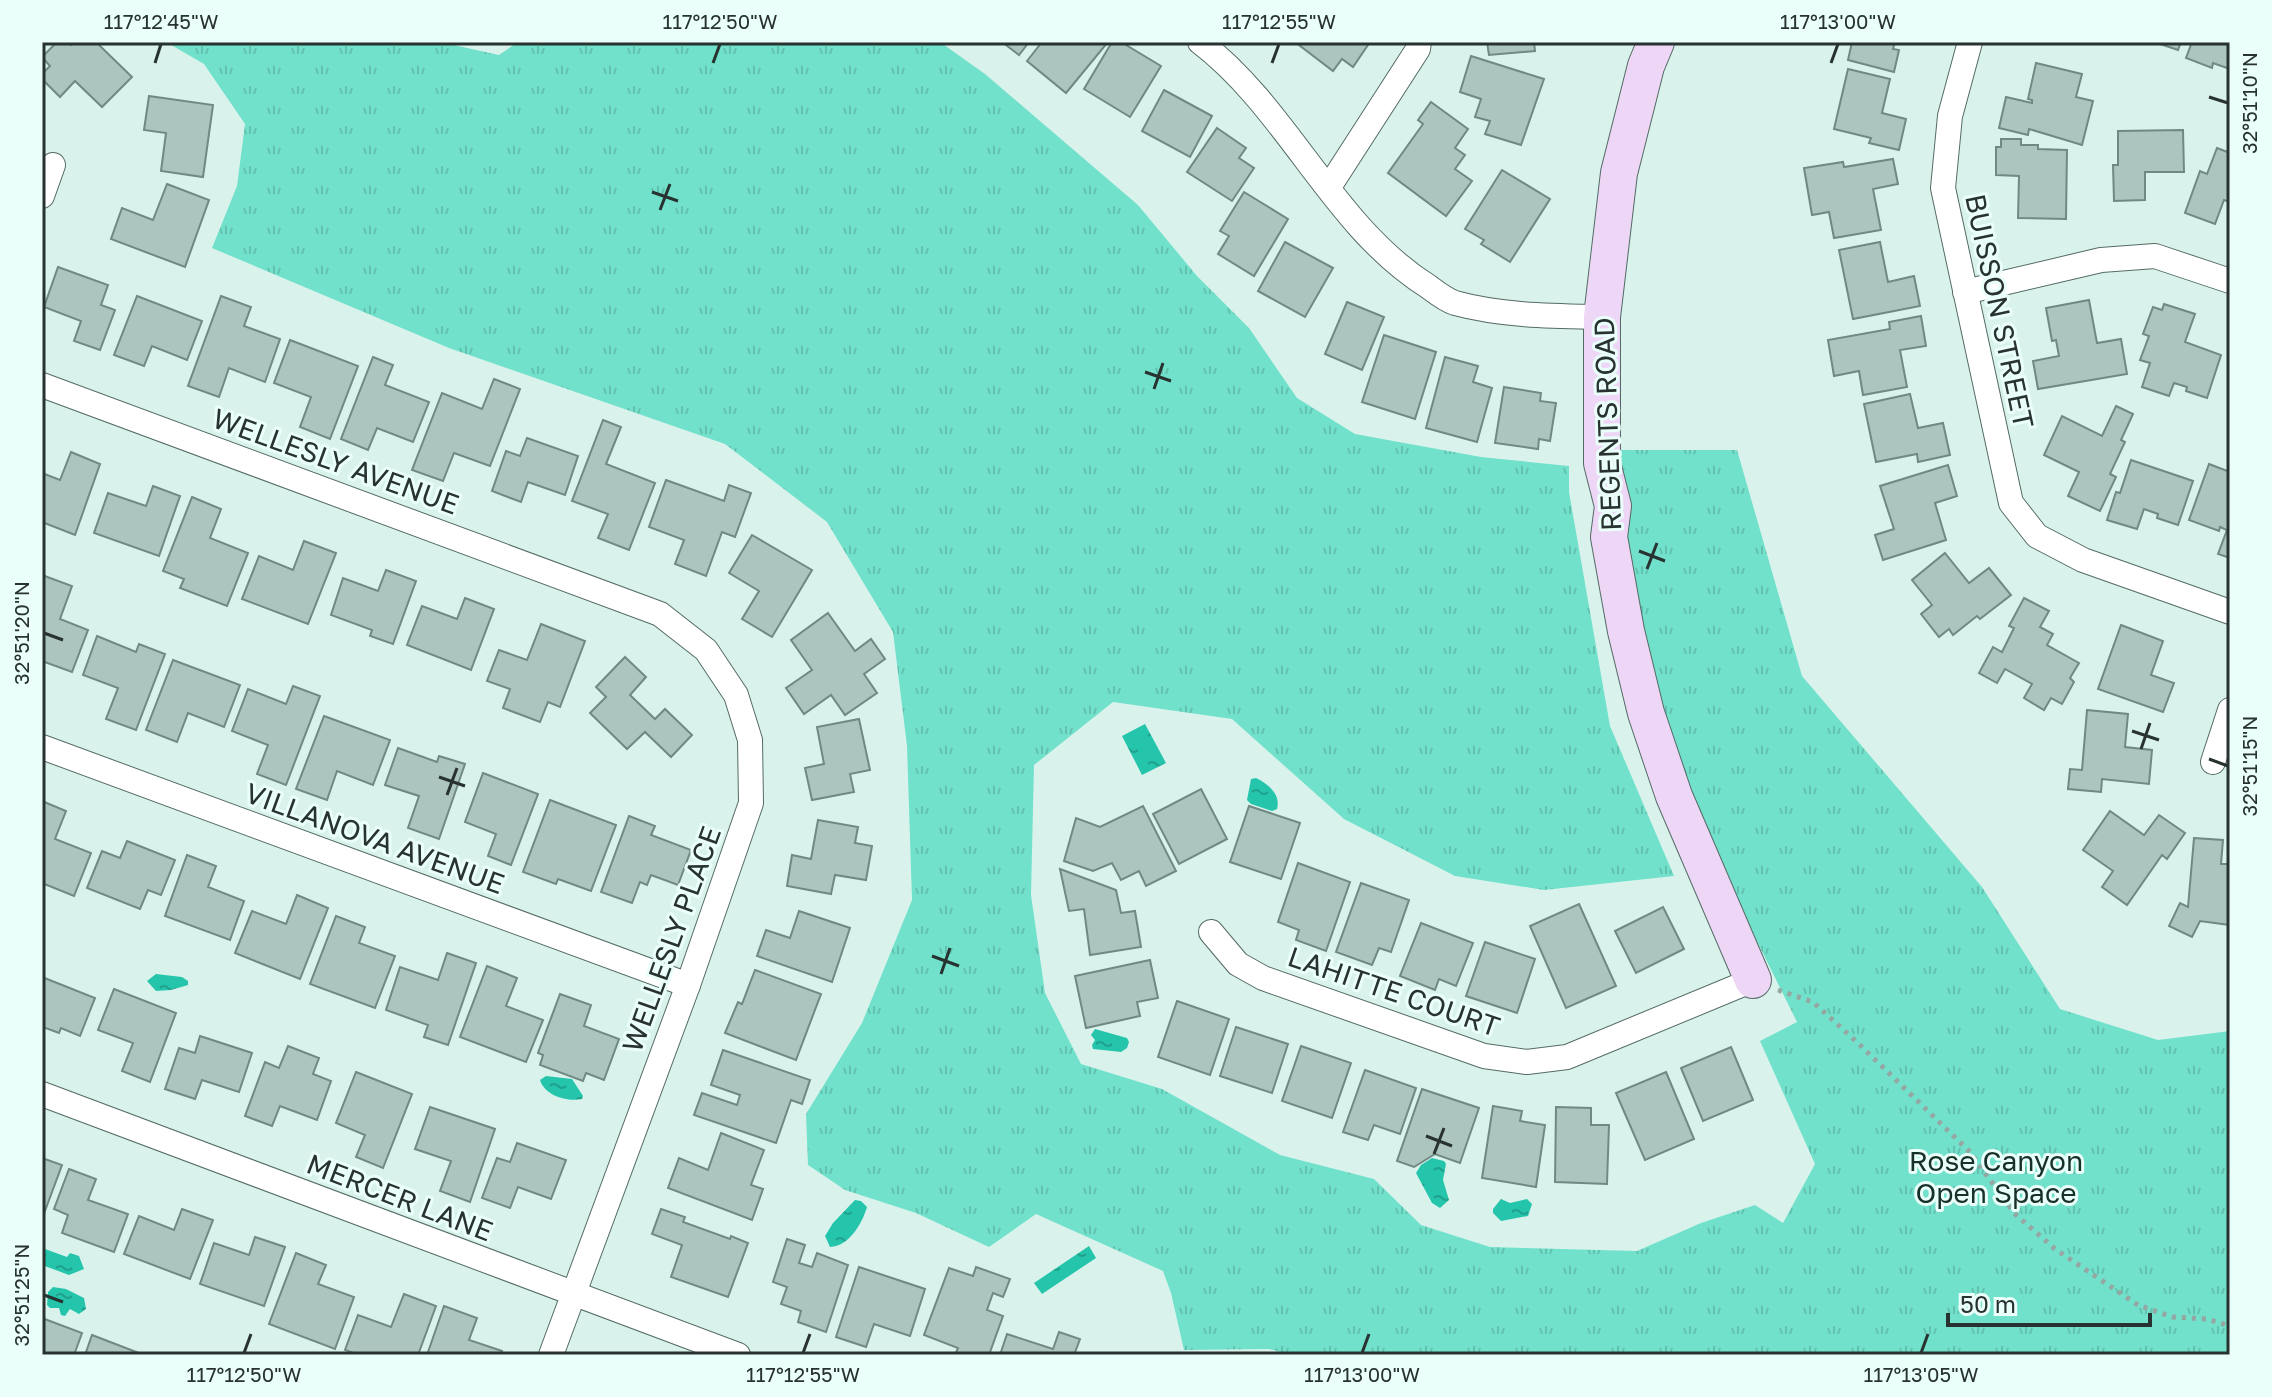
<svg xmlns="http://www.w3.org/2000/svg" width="2272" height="1397" font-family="'Golos Text',sans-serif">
<defs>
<pattern id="grass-tufts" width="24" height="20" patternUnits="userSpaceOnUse" patternTransform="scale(2)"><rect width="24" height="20" fill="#71e1cb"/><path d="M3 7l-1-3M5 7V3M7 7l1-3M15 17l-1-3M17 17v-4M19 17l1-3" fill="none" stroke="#62c2af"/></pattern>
<pattern id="water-ripples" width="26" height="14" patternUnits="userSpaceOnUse" patternTransform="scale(2)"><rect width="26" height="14" fill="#25c5ac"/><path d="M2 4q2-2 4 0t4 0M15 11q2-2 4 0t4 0" fill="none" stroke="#20a18c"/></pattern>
</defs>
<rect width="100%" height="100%" fill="#d9f3ec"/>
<polygon fill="url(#grass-tufts)" points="166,42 440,42 499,55 518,42 940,42 985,74 1138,205 1197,276 1249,328 1297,398 1355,434 1481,457 1569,466 1569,492 1610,726 1674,876 1544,890 1455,876 1344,819 1232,719 1113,702 1034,765 1031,895 1045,993 1081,1064 1162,1089 1280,1155 1374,1179 1421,1225 1490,1247 1637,1251 1701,1223 1755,1205 1783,1223 1815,1164 1760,1041 1797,1022 1737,901 1693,799 1651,670 1624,541 1617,450 1737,450 1802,676 1982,887 2060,1009 2158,1040 2230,1031 2230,1355 1291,1355 1269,1349 1184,1350 1171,1293 1163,1271 1036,1214 989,1247 916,1213 845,1190 808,1165 806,1114 862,1023 912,900 907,746 893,632 827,522 725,444 449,348 212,248 237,186 245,124 204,64"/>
<g fill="url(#water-ripples)">
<polygon points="1145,724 1166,763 1142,775 1122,736"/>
<path d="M1256,778C1268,784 1281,794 1277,809L1272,811L1251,804L1247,800L1251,779Z"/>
<polygon points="156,974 182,977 188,981 188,985 171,990 156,991 147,981"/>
<polygon points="1095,1029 1127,1038 1129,1042 1127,1048 1121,1052 1093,1049 1092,1045 1095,1040 1091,1035"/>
<path d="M546,1076L572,1079L583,1096L582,1099C567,1102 545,1096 540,1080Z"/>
<polygon points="1432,1158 1444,1161 1446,1164 1443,1180 1449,1200 1440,1208 1432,1203 1416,1173 1421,1165"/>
<polygon points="1501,1199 1510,1203 1527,1199 1532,1204 1528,1216 1501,1221 1493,1213 1493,1209"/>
<path d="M855,1200L861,1201L867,1207C862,1224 849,1246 830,1247L825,1236L833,1223Z"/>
<polygon points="1089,1246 1096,1258 1042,1294 1034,1283"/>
<polygon points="45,1249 67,1257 70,1253 79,1256 84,1269 69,1275 42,1265"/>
<polygon points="53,1287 66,1289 84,1298 86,1309 79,1314 70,1309 65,1316 61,1315 59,1308 50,1308 47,1305 48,1292"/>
</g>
<g fill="#acc5be" stroke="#718983" stroke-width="2">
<polygon points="57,42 67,42 71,45 74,42 96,42 132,77 102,107 75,81 60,97 42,79 42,74 50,66 42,57"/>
<polygon points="1002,42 1029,42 1019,55"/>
<polygon points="1042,42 1108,42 1066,93 1027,61"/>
<polygon points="1112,42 1121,42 1161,66 1130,117 1084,89"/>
<polygon points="1295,42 1370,42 1353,67 1342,59 1333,71"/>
<polygon points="1487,42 1534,42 1535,51 1489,55"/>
<polygon points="1852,42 1895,42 1893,49 1899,50 1894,72 1848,60"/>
<polygon points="2154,42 2181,42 2178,50"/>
<polygon points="2192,42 2230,42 2230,69 2213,63 2212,68 2186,58"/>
<polygon points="1471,56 1544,79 1521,145 1485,134 1490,121 1475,117 1481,99 1460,92"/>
<polygon points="2036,63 2082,74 2076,97 2093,101 2082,145 2029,129 2028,135 1999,128 2006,97 2032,103 2032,100 2028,99"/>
<polygon points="1848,69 1890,79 1882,113 1906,119 1899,150 1869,143 1871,138 1834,129"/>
<polygon points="1164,90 1212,116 1190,157 1142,131"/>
<polygon points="149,96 213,105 203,177 161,171 166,133 144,130"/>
<polygon points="1431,102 1468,129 1455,148 1465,155 1455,169 1472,181 1446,216 1388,173 1423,124 1418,120"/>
<polygon points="1217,128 1246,148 1239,158 1254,168 1232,201 1187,172"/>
<polygon points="2183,130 2184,172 2145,172 2145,200 2114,201 2113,165 2118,165 2118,131"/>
<polygon points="2001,139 2021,139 2021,145 2038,145 2038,149 2067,150 2066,219 2018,218 2019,176 1996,175 1996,147 2001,147"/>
<polygon points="2217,148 2230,153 2230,202 2224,200 2215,224 2185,213 2200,171 2207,174"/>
<polygon points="1893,159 1898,184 1873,189 1881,230 1834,238 1829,212 1812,215 1804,168 1843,162 1844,167"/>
<polygon points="1502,170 1550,199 1510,262 1481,244 1484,240 1465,229"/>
<polygon points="167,184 209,200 185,267 111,239 122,208 153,220"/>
<polygon points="1244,192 1288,219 1254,276 1218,254 1229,236 1220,231"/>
<polygon points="1285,242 1333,268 1305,317 1258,291"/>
<polygon points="1880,242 1888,282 1914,276 1920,306 1853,319 1839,250"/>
<polygon points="58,267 108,285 101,305 115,310 100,350 74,341 81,321 44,307"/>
<polygon points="137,296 202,321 187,360 152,346 144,366 114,355"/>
<polygon points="221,296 251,307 244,326 280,339 265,382 229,368 219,397 188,386"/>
<polygon points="2089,300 2097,343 2121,339 2127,374 2038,389 2033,361 2059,356 2056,340 2052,341 2046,308"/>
<polygon points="1347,302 1384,317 1362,370 1325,354"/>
<polygon points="2164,304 2195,314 2185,342 2221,355 2207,398 2186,391 2187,387 2174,383 2169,396 2142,387 2150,363 2140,360 2149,336 2143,334 2153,307 2162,310"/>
<polygon points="1921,316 1926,346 1900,350 1907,387 1863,395 1859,371 1834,376 1828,340 1890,329 1889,322"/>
<polygon points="1384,335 1436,352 1415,419 1362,402"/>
<polygon points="290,340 358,366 330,439 300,427 311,397 274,383"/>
<polygon points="373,357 393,365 385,385 429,402 413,442 377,428 368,450 341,439"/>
<polygon points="1445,357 1478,366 1473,382 1492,388 1477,442 1426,428"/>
<polygon points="494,379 520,389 490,466 454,453 443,481 412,470 442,393 482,409"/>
<polygon points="1504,387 1541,393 1540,401 1556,403 1550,441 1539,439 1538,449 1495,443"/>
<polygon points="1910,394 1918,428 1943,423 1950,455 1918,462 1917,454 1876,462 1864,404"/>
<polygon points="2116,406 2133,414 2121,440 2125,442 2110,474 2116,477 2100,511 2068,496 2079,472 2044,455 2062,416 2102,436"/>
<polygon points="603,420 621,427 606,464 655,483 629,550 598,538 608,514 572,501"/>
<polygon points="527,438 578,456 565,495 528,482 521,502 492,491 506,451 520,456"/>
<polygon points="71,452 100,464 75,535 42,522 42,473 60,480"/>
<polygon points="2131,460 2193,481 2178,525 2157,518 2158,514 2144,509 2137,529 2107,520 2116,492 2120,493"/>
<polygon points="2209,464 2230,472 2230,558 2218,554 2227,530 2220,527 2219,531 2189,520"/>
<polygon points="1948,465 1957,496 1935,503 1946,540 1883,560 1875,535 1894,529 1880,486"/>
<polygon points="666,480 724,501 729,485 751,493 735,537 722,532 706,576 675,564 684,540 649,527"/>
<polygon points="153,486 180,496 159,556 94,533 108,493 146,506"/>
<polygon points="192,497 221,509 210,538 248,553 227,606 180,588 184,579 163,571"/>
<polygon points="752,535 812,570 772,637 742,619 759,591 729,573"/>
<polygon points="304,541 336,553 308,624 242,599 259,556 293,570"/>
<polygon points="1945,553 1969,583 1989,568 2011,595 1980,619 1977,616 1953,635 1949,629 1939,637 1921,614 1932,605 1912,580"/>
<polygon points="386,570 416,581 393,644 370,636 372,630 331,615 343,578 378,591"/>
<polygon points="42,575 72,586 60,619 88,630 72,672 42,661"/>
<polygon points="465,598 494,609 471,670 407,645 422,606 457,619"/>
<polygon points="2024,598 2049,611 2040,627 2053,634 2047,645 2079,663 2070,678 2074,682 2062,704 2051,698 2044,710 2024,698 2032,684 2005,669 1997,683 1979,673 1993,647 2002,652 2014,628 2009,626"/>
<polygon points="828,613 855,651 871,639 885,659 864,674 877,693 845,715 831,695 804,714 786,688 812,670 791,640"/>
<polygon points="541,624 585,641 560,707 548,702 540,722 503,708 510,689 487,681 499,650 527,660"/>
<polygon points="2121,625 2163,641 2151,675 2174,683 2163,712 2098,689"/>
<polygon points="97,636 136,652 139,644 165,654 136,730 106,719 118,688 83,675"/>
<polygon points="625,657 646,677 630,695 655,719 665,709 692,735 671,757 645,732 627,749 590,713 606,697 596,687"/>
<polygon points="173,660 240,685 224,727 188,713 177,742 146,730"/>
<polygon points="293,686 320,696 286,785 257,774 268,745 232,731 248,689 286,704"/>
<polygon points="2087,710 2128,714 2125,747 2152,750 2149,784 2102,779 2101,792 2068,789 2070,769 2082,770"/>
<polygon points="324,716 390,740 373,785 337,771 327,800 296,789"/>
<polygon points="859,719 870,770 850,774 854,792 812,800 805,768 824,764 817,727"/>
<polygon points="398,748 437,762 439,756 465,764 439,839 408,828 419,796 385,785"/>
<polygon points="483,773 538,794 511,865 488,856 496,834 465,822"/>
<polygon points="1201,789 1227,839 1179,864 1153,814"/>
<polygon points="550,800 616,825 591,891 558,879 556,884 523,872"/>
<polygon points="42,801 66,811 55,839 91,853 74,896 42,883"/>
<polygon points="1143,806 1176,871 1146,886 1139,871 1121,880 1112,863 1093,871 1064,861 1076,818 1100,827"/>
<polygon points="1249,806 1300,823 1281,879 1230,862"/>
<polygon points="2110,811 2144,835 2159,815 2185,833 2167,859 2162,855 2127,905 2102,887 2113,871 2083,850"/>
<polygon points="629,816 655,826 651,835 691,850 678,885 651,875 647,885 640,882 632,903 601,892"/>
<polygon points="818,820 858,827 855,843 872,846 866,880 835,875 831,894 787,886 792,855 811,859"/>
<polygon points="2194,838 2223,840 2221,864 2230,864 2230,925 2200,921 2192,937 2169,926 2180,903 2188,907"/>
<polygon points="127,841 175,860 161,895 148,890 140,909 87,888 102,851 120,858"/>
<polygon points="187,855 216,866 208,887 244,901 230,940 165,916"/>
<polygon points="1298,863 1350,882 1326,951 1296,940 1299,930 1278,922"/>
<polygon points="1060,869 1116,890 1121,913 1135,911 1141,947 1090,955 1084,909 1069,911"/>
<polygon points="1361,883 1409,900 1391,952 1379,948 1372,965 1336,952"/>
<polygon points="297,895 328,908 300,979 235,953 252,911 286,924"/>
<polygon points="1579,904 1616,986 1566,1008 1530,926"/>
<polygon points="1663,907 1684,949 1636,973 1615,931"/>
<polygon points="799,911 850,928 832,982 757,956 766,930 790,938"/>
<polygon points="336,916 365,927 359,943 395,956 375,1008 310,984"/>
<polygon points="1421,923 1473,943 1456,986 1439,979 1435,990 1400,976"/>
<polygon points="1485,942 1535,959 1517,1013 1466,996"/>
<polygon points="447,953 476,963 448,1045 424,1037 428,1025 386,1010 400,967 438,980"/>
<polygon points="1150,960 1158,998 1137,1002 1140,1016 1086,1028 1075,976"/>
<polygon points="487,966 517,978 506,1006 543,1020 526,1062 460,1037"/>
<polygon points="755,970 821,994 796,1060 725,1033 738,1002 742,1004"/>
<polygon points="42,977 95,998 80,1036 61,1028 59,1033 43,1027 42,1030"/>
<polygon points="114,989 176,1013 150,1082 122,1071 133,1043 98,1030"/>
<polygon points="560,994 591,1005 584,1026 619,1039 604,1080 586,1073 583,1081 540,1065 543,1055 538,1053"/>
<polygon points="1177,1001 1229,1019 1210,1075 1158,1057"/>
<polygon points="1236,1027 1288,1044 1272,1093 1220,1076"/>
<polygon points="200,1036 252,1053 239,1092 202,1080 195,1099 165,1089 179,1048 195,1053"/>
<polygon points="288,1046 319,1058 313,1074 331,1081 317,1120 280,1106 272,1126 245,1116 265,1062 279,1068"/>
<polygon points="1301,1046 1351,1063 1332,1118 1282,1101"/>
<polygon points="1731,1047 1753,1100 1703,1121 1681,1068"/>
<polygon points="723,1050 810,1080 802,1104 791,1100 776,1143 694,1115 702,1093 737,1105 740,1095 711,1085"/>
<polygon points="1365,1070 1416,1088 1400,1134 1374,1125 1368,1140 1343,1132"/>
<polygon points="356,1072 412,1094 383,1168 356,1157 365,1135 336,1123"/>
<polygon points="1666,1072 1694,1139 1645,1160 1616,1093"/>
<polygon points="1422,1089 1479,1108 1460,1163 1435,1154 1414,1167 1397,1161"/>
<polygon points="1493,1106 1522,1111 1520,1121 1545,1125 1536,1187 1482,1178"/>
<polygon points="430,1107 495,1129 470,1202 440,1191 451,1161 415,1149"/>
<polygon points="1556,1107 1591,1108 1591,1125 1609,1125 1607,1184 1555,1182"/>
<polygon points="721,1133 764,1150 751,1185 763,1189 752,1220 668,1188 679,1158 708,1170"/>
<polygon points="517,1143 566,1160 551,1199 518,1187 510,1208 482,1198 497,1158 510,1162"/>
<polygon points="42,1158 62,1165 42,1219"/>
<polygon points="69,1169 96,1179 88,1200 128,1214 114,1252 62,1233 68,1215 54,1209"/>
<polygon points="182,1209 213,1220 190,1279 124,1254 139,1216 174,1230"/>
<polygon points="661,1209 685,1217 683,1222 730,1239 731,1236 748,1243 728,1297 671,1277 682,1245 652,1234"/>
<polygon points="255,1237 285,1247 264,1306 200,1284 214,1243 249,1255"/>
<polygon points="787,1239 805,1245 799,1263 812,1267 817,1253 848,1265 826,1332 798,1322 801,1311 781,1304 787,1287 773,1282"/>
<polygon points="296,1253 326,1265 318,1284 354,1297 335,1349 269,1324"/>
<polygon points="859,1267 925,1289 910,1336 874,1324 866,1347 836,1337"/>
<polygon points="976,1267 1010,1279 1003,1297 993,1293 987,1310 1003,1316 989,1355 955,1355 958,1348 924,1335 949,1268 973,1276"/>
<polygon points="404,1294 436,1306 418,1355 359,1355 345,1350 358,1315 391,1327"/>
<polygon points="444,1306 477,1318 469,1340 502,1351 501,1355 427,1355"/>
<polygon points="42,1318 82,1333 74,1355 42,1355"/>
<polygon points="1059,1332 1080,1339 1074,1355 1000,1355 1007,1334 1053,1349"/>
<polygon points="92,1335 144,1355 85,1355"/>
</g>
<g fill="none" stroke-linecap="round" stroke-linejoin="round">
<defs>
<g id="street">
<path d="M1200,42C1289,110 1333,227 1429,287C1437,293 1446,300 1455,303C1503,316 1553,316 1602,317"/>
<polyline points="1970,42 1950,116 1943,188 2011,503 2037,536 2083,560 2230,612"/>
<polyline points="1329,187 1418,49 1419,42"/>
<polyline points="42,196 53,165"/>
<polyline points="1965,292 2101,260 2155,256 2230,281"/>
<polyline points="42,385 660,614 706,650 736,695 750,740 751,803 688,985 551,1355"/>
<polyline points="42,747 688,985"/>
<polyline points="2213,762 2230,710"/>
<polyline points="1211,932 1238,964 1263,978 1484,1056 1527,1062 1567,1057 1753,980"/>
<polyline points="42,1094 738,1355"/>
</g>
<polyline id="secondary" points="1656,42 1646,66 1619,173 1602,317 1602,463 1613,506 1609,537 1626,631 1646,713 1674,796 1753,980"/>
</defs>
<use href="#street" stroke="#546b65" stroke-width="26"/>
<use href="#secondary" stroke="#546b65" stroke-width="38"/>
<polyline stroke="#94a7a2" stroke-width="5" stroke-dasharray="4 6" stroke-linecap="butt" points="1778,990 1813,1002 1859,1044 1970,1152 2014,1213 2055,1249 2138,1305 2172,1317 2207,1319 2230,1326"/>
<use href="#street" stroke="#fff" stroke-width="24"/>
<use href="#secondary" stroke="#eed6f7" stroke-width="36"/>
</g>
<path fill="none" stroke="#283230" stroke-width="3" d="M155,63L161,44M713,63L720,44M1272,63L1279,44M1831,63L1838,44M2209,97L2228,103M652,192L678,201M660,210L670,184M1145,372L1171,381M1154,389L1163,363M1639,551L1665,561M1647,569L1657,543M44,633L63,640M2132,731L2159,740M2141,749L2150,723M2209,759L2228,766M439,777L465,786M447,795L457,768M932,956L959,966M941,974L950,948M1426,1136L1452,1146M1434,1154L1444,1128M44,1295L63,1302M244,1353L251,1334M803,1353L810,1334M1362,1353L1369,1334M1921,1353L1928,1334"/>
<g text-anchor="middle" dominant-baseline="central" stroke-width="6" stroke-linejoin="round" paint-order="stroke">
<g font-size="28" fill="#283230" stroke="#eafff9">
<text transform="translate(2000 311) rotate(78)">BUISSON STREET</text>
<text transform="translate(1607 424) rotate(-92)">REGENTS ROAD</text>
<text transform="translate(336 461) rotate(20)">WELLESLY AVENUE</text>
<text transform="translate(375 838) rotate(20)">VILLANOVA AVENUE</text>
<text transform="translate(671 939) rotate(-70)">WELLESLY PLACE</text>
<text transform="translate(1394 991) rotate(19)">LAHITTE COURT</text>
<text transform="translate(400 1197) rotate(21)">MERCER LANE</text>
</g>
<g font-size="28" fill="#18302a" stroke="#eafff9">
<text x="1996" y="1160">Rose Canyon<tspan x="1996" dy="32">Open Space</tspan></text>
</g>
</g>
<rect width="2272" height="1397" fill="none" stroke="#eafff9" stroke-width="88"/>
<path d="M1948 1313v12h202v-12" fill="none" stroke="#283230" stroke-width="4"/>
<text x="1960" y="1313" font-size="24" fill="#283230" stroke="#eafff9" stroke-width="6" paint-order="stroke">50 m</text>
<rect x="44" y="44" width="2184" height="1309" fill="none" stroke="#283230" stroke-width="3"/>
<g font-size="20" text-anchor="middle" fill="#283230">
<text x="161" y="29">117°12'45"W</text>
<text x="720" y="29">117°12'50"W</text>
<text x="1279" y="29">117°12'55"W</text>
<text x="1838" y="29">117°13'00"W</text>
<text transform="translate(2250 103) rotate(-90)" y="7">32°51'10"N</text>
<text transform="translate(22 633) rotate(-90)" y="7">32°51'20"N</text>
<text transform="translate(2250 766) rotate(-90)" y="7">32°51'15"N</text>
<text transform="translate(22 1295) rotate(-90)" y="7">32°51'25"N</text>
<text x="244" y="1382">117°12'50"W</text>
<text x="803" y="1382">117°12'55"W</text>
<text x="1362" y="1382">117°13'00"W</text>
<text x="1921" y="1382">117°13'05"W</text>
</g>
</svg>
